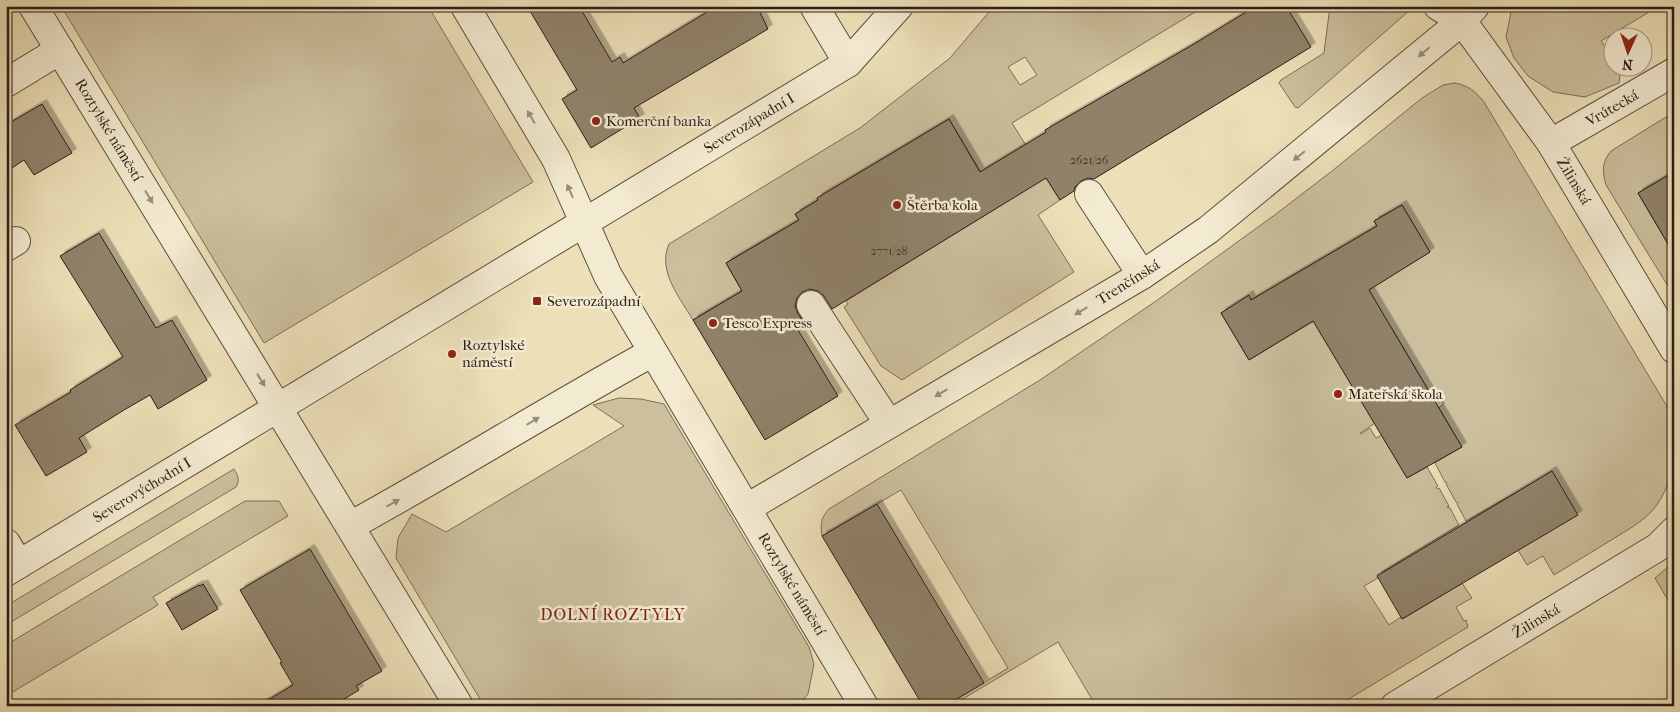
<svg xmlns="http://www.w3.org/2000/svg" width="1680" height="712" font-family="'IM FELL French Canon',serif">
<defs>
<filter id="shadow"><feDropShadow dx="4.5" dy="-4.5" stdDeviation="0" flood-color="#0004"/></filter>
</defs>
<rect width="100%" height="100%" fill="#ede0b8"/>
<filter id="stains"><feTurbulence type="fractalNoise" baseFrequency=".004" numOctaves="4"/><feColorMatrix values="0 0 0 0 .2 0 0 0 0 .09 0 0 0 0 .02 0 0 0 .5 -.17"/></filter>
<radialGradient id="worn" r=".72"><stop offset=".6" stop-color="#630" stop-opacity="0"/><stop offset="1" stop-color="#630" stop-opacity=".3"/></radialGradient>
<g fill="#ccbf9d" stroke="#7c6e5a" fill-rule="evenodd">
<polygon points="61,6 428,6 533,182 264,343"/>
<path d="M994,6H1205L1012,123L1060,200L1038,215L1074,272L902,380L881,366L844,307L848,304L846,301L1006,202L988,171L982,174L949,119L817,198L818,200L795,214L799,220L726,263L742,291L693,320C680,298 657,271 669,244L860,128L950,58ZM1025,57L1037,75L1020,85L1008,67Z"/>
<polygon points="1330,6 1406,6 1410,10 1298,108 1295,107 1279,83 1281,80 1324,53"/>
<polygon points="1517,6 1659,6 1601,41 1612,56 1612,68 1621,68 1619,83 1585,97 1553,92 1528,76 1514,58 1506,37 1511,12"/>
<path d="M1455,83C1469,86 1475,91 1484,102L1668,408C1679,441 1676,482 1653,510C1642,522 1626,531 1613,539C1593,551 1574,563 1554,575L1543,556L1527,565L1518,550L1552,472L1466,521L1457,504L1458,503L1456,502L1446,484L1447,483L1445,482L1435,463L1436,462L1462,447L1439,408L1444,403L1438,395L1436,394L1432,396L1391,327L1350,301L1430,252L1402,205L1374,221L1377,226L1251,300L1249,296L1221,313L1249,360L1329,312L1375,423L1360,433L1361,434L1370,428L1376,438L1382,435L1407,478L1427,467L1438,486L1436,487L1437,489L1439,488L1449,506L1447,507L1450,508L1459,525L1377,575L1378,578L1364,586L1389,625L1401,617L1403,619L1462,583L1472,598L1456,607L1464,621L1466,620L1468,627L1337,706H1096L1058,642L951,706H945L1008,668L901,490L822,536C820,524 821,518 829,509L1040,380L1156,301L1276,214L1332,171L1422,98L1443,85Z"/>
<path d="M1674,112V172L1638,193L1670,248L1674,246V296L1606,185C1602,171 1602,162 1611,151Z"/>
<polygon points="619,398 641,399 664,404 809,647 814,664 808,694 798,706 484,706 396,558 398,538 412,514 446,532 624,426 593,405"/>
<path d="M234,469C238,476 240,480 236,487L6,625V606Z"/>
<polygon points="245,501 279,501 288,516 153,597 158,605 6,696 6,645"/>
<polygon points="1674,562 1674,606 1672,607 1655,578"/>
</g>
<g fill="#90826b" stroke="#2b1d18" filter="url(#shadow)">
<polygon points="527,6 579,6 612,62 620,57 623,63 717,6 757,6 768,29 634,108 640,118 591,148 562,99 577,90"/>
<polygon points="1256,6 1286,6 1311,47 1094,179 1088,178 1081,181 1075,187 1074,191 1060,200 1046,178 832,309 824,296 818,291 810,289 802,292 797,298 795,306 798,314 806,325 798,330 838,396 765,440 693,320 742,291 726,263 799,220 795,214 818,200 817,198 949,119 980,172 1046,132 1045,130 1194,44"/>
<polygon points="42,104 72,153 34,175 24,160 6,172 6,125"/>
<polygon points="1674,172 1674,254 1638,193"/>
<polygon points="1402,205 1430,252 1369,290 1462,447 1407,478 1313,321 1249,360 1221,313 1249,295 1251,300 1377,226 1374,221"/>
<polygon points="99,233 156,328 172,320 207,380 158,409 150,395 124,410 79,438 87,452 46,476 15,425 71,392 70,390 123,357 60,256"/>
<polygon points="1552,471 1578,515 1402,619 1377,576"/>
<polygon points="877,504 984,683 945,706 923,706 822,536"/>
<polygon points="310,549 382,671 356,686 359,690 333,706 258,706 293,685 280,663 282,662 240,590"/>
<polygon points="203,584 218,609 182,630 166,603 199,585 200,586"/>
</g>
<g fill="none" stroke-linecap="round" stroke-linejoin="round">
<defs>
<g id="minor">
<polyline points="33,6 459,706"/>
<polyline points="465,6 556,159 608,276 864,706"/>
<polyline points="814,6 848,63"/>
<polyline points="1438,6 1462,21 1551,143 1674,349"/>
<polyline points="6,83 60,50"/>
<polyline points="1551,143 1674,72"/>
<polyline points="1089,194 1142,275"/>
<polyline points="6,247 16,241"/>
<polyline points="811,305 889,424"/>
<polyline points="747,508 1142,275 1208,230 1462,21 1475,6"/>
<path d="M350,526C452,470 551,408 653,352"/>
<polyline points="6,543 19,564"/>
<polyline points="6,572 848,63 899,6"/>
<polyline points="1395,706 1658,547 1674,531"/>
</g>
</defs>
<use href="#minor" stroke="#5c4e40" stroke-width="30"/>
<use href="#minor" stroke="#f3ebd1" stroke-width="28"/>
</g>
<defs><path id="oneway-solid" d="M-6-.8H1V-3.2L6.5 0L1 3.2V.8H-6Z" transform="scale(1.25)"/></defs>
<g fill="#998e7e">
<use href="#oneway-solid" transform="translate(1424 52) rotate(140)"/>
<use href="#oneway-solid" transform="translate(531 117) rotate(-121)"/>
<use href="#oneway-solid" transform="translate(1299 156) rotate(141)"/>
<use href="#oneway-solid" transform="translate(570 191) rotate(-114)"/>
<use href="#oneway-solid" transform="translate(149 197) rotate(59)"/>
<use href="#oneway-solid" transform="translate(1081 311) rotate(149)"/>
<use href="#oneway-solid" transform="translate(261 380) rotate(58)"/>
<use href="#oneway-solid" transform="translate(941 393) rotate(149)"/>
<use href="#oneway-solid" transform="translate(533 421) rotate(-31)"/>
<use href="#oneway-solid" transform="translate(393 503) rotate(-29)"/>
</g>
<g fill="#8f2418" stroke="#f3ebd1" stroke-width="2">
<circle cx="596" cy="121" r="5"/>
<circle cx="897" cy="205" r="5"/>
<rect x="532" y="296" width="10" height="10" rx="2.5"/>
<circle cx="713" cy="323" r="5"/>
<circle cx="452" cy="354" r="5"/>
<circle cx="1338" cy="394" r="5"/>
</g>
<g text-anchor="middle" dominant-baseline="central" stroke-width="5" stroke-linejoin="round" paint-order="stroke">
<g font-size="12" fill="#44362d">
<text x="1089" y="160">2621/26</text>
<text x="889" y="251">2771/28</text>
</g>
<g font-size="15" fill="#2b1d18" stroke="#f3ebd1">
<text transform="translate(1612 108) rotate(-30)">Vrútecká</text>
<text transform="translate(749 123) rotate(-31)">Severozápadní I</text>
<text transform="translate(109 130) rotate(59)">Roztylské náměstí</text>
<text transform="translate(1574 181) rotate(59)">Žilinská</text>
<text transform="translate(1128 282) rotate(-32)">Trenčínská</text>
<text transform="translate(142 490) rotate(-31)">Severovýchodní I</text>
<text transform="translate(792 584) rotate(59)">Roztylské náměstí</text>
<text transform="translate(1536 621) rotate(-31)">Žilinská</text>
</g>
<g font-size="15" fill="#2b1d18" stroke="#f3ebd1" text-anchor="start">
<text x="606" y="121">Komerční banka</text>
<text x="907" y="205">Štěrba kola</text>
<text x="547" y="301">Severozápadní</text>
<text x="723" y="323">Tesco Express</text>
<text x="462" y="345">Roztylské<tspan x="462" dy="17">náměstí</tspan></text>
<text x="1348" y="394">Mateřská škola</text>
</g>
<g font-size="16" letter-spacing="1" fill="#7a1f14" stroke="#f3ebd1">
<text x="613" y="614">DOLNÍ ROZTYLY</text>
</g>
</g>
<rect width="1680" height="712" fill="none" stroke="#ede0b8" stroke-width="25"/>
<rect x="8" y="8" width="1665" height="697" fill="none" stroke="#2b1d18" stroke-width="2.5"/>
<rect x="12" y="12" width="1655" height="687" fill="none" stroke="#2b1d18"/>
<g transform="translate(1628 52) rotate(183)"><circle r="24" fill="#f3ebd1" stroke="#a39987"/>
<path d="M0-4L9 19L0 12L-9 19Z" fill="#8f2418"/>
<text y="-8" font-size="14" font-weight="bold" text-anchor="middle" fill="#2b1d18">N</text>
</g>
<rect width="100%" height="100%" filter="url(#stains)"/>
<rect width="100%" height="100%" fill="url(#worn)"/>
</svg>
